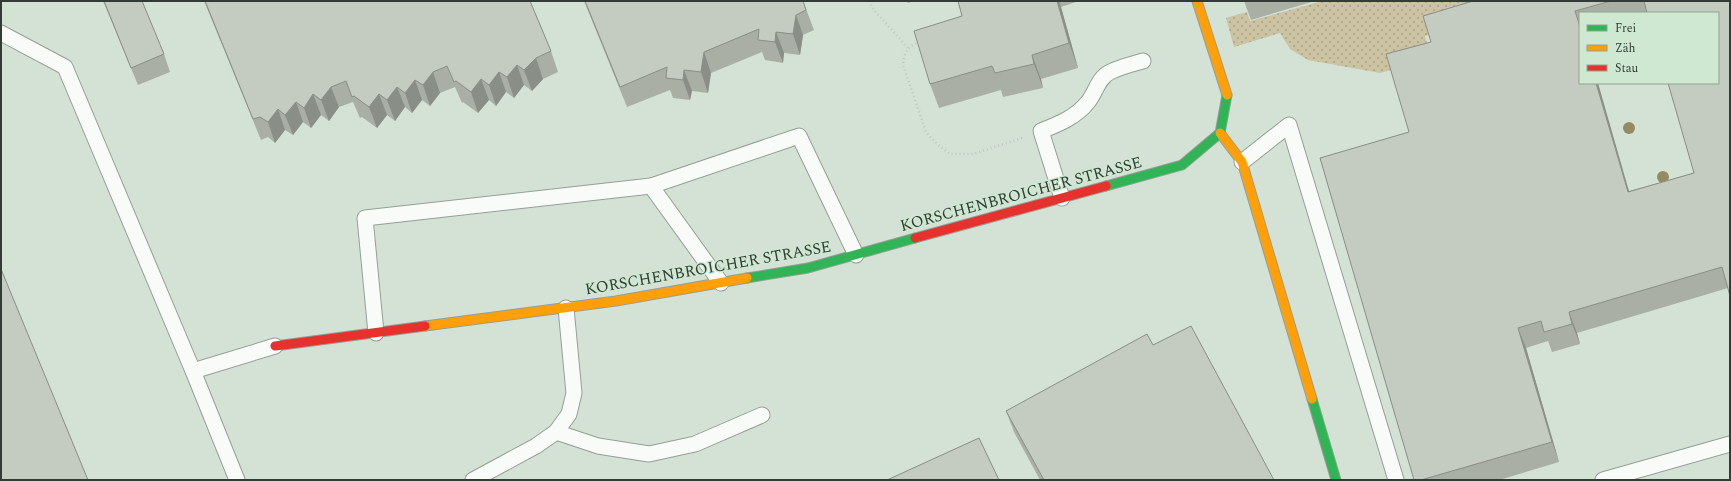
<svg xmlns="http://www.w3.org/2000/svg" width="1731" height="481" font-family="Spectral,serif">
<defs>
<pattern id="grass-dots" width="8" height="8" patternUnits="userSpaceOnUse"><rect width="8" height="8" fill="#ccc3a2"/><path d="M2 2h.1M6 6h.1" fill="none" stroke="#a6a085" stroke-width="1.8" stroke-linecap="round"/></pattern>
</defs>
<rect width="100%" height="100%" fill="#d4e2d6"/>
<polygon fill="url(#grass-dots)" points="1322,1 1545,1 1425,36 1431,59 1380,73 1308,60 1290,49 1280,33 1234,47 1226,18 1247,12 1250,21"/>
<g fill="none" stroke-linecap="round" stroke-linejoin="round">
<defs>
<g id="lane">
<polyline points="1,33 65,67 193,371"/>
<polyline points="1242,162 1289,125 1396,480"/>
<polyline points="651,186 721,283"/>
<path d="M1062,198L1041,131C1059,124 1076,117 1088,102C1096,92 1098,78 1110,72C1120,67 1132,64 1143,61"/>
<polyline points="376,333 365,218 651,186 799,136 856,255"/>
<polyline points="556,432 598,446 649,454 695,444 762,415"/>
<polyline points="237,480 193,371 275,346"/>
<polyline points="473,480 536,446 556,432 569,414 574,393 566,308"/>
<polyline points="1603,480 1730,444"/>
</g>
<g id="fast">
<polyline points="1106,186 1182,165 1220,133 1227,95"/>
<polyline points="747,278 808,268 915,238"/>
<polyline points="1312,399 1336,480"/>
</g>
<g id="slow">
<polyline points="1197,1 1227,95"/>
<polyline points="1220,133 1242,162 1312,399"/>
<polyline points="425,326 616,301 747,278"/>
</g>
<g id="jam">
<polyline points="915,238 1106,186"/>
<polyline points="275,346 425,326"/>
</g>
</defs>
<use href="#lane" stroke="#959f96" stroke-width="17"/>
<use href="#fast" stroke="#959f96" stroke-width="11"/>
<use href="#slow" stroke="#959f96" stroke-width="11"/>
<use href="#jam" stroke="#959f96" stroke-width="11"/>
<g stroke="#bfc4c0" stroke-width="2.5" stroke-dasharray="1 3" stroke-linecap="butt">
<polyline points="869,1 874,10 908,48"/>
<path d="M920,42C907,46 904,53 903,65L926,132L937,144L950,154H973L1022,138"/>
</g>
<use href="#lane" stroke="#f9fbf9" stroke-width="15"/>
<use href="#fast" stroke="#30b455" stroke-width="9"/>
<use href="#slow" stroke="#ff9f0a" stroke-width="9"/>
<use href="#jam" stroke="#e5322d" stroke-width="9"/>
</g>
<g fill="#948b60">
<circle cx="1629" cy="128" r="6"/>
<circle cx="1663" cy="177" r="6"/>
</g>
<g fill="#a9afa5" fill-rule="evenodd">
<polygon points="103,1 142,1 164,54 170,72 138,85"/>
<polygon points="204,1 530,1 551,51 558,72 543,79 532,91 524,85 514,98 506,92 496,106 489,100 478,113 463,102 462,103 455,87 440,93 430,106 422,100 412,113 405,107 395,121 387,115 377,128 362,117 360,118 353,102 339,107 329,121 321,115 311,128 303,122 293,135 285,130 275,143 268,137 261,140"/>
<polygon points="584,1 803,1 814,30 803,35 800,55 784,53 783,63 765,60 762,52 711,73 708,93 692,91 690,100 673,98 670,90 627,107"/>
<polygon points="907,1 914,1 908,3"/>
<polygon points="958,1 1079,1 1061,7 1078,68 1041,79 1043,88 1003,97 1001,90 939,108 930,84 962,16"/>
<polygon points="1244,1 1315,1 1251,20"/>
<path d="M1473,1H1730L1728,288L1577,333L1580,344L1552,352L1548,341L1526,348L1559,462L1499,480H1414L1409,132L1431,42ZM1580,13H1718L1694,173L1629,191L1580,83Z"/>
<polygon points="1153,345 1274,480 1040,480 1014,432 1006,411"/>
</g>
<g fill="#898e86">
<polygon points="1057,1 1059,1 1061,7 1078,68 1069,43"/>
<polygon points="796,15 803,35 800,55 793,34"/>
<polygon points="776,32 784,53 783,63 775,42"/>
<polygon points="704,52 711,73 708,93 701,72"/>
<polygon points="1032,55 1041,79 1043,88 1034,64"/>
<polygon points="536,58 543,79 532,91 524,70"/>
<polygon points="517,65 524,85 514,98 507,77"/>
<polygon points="684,70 692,91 690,100 683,80"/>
<polygon points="433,72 440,93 430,106 423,85"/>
<polygon points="499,72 506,92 496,106 489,85"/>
<polygon points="481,79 489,100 478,113 471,92"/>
<polygon points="415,80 422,100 412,113 405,93"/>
<polygon points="1596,83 1598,83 1635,212 1628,192"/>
<polygon points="331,87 339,107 329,121 321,100"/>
<polygon points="397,87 405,107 395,121 387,100"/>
<polygon points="313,94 321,115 311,128 304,108"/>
<polygon points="379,94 387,115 377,128 369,107"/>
<polygon points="296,102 303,122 293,135 285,115"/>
<polygon points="278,109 285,130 275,143 268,122"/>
<polygon points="1569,312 1577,333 1580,344 1572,324"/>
<polygon points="1518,328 1526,348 1559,462 1552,442"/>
</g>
<g fill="#c4cbc0" stroke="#898e86">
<polygon points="104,1 142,1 164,54 131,68"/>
<polygon points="205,1 530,1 551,51 536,58 524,70 517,65 507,77 499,72 489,85 481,79 471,92 456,81 454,82 447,66 433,72 423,85 415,80 405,93 397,87 387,100 379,94 369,107 354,96 352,97 346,81 331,87 321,100 313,94 304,108 296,102 285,115 278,109 268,122 260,117 253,119"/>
<polygon points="585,1 803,1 806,10 796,15 793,34 776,32 775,42 758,40 759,29 704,52 701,72 684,70 683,80 666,78 667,67 620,87"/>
<polygon points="958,1 1057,1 1069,43 1032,55 1034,64 995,73 992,66 930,84 914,31 962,16"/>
<polygon points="1473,1 1611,1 1575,11 1580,27 1580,83 1596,83 1628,192 1694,173 1668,83 1718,83 1718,13 1647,13 1644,1 1730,1 1730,296 1722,267 1569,312 1572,324 1544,332 1541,321 1518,328 1552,442 1421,480 1414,480 1320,158 1409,132 1386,54 1431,42 1423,16"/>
<polygon points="1,269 88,480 1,480"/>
<polygon points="1191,326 1274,480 1044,480 1006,411 1147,334 1153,345"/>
<polygon points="979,438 999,480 887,480"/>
</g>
<g text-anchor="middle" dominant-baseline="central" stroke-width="3" stroke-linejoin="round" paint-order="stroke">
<g font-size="16" fill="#323c34" stroke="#cee8d1">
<text transform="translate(1021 194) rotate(-15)">KORSCHENBROICHER STRASSE</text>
<text transform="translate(708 268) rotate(-10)">KORSCHENBROICHER STRASSE</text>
</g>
</g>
<rect width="1731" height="481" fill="none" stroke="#323c34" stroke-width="4"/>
<rect x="1579" y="12" width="140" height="72" fill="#cee8d1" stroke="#90a392"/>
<rect x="1587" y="25" width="20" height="6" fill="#30b455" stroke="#90a392"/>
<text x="1615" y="32" font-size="12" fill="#323c34">Frei</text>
<rect x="1587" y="45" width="20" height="6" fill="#ff9f0a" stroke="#90a392"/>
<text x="1615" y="52" font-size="12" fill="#323c34">Zäh</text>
<rect x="1587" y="65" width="20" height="6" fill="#e5322d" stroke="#90a392"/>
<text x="1615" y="72" font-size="12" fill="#323c34">Stau</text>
</svg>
